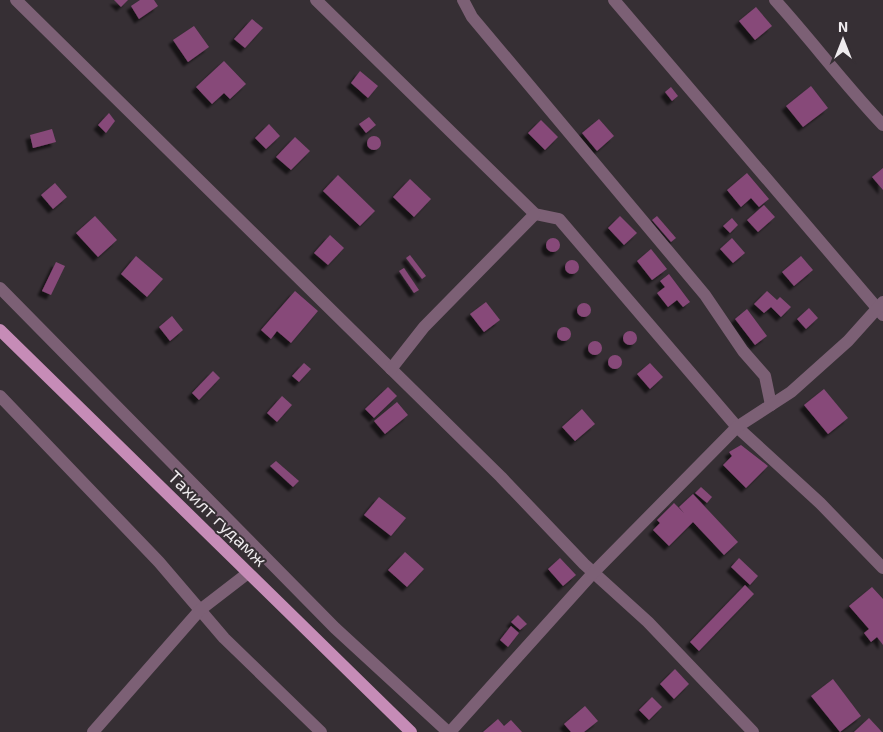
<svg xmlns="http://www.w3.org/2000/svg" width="883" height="732" font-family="'Exo 2',sans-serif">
<defs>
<filter id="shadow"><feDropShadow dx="-4.5" dy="4.5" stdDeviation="1" flood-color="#0009"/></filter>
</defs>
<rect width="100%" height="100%" fill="#362f34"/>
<g fill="#874979" filter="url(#shadow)">
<polygon points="114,0 128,0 121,7"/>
<polygon points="140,0 154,0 158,6 139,19 131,6"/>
<polygon points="756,7 772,26 755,40 739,21"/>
<polygon points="252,19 263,28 245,48 234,39"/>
<polygon points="194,26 209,47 188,62 173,40"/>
<polygon points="224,61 246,84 230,99 224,93 212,104 196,87"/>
<polygon points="360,71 378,86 368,98 351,83"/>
<polygon points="811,86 828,108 803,127 786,106"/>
<polygon points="671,87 678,96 672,101 665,92"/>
<polygon points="109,113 115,121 106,133 98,125"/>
<polygon points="369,117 376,125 366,133 359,124"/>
<polygon points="599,119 614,136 597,151 582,133"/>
<polygon points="541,120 558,137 545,150 528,133"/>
<polygon points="269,124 280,136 266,149 255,138"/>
<polygon points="52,129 56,142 33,148 30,135"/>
<circle cx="374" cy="143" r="7"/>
<polygon points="295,137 310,151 291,170 276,157"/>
<polygon points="883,168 883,190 872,177"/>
<polygon points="747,173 769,199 759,207 751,198 741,207 727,190"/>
<polygon points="338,175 375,211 360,226 323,191"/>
<polygon points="410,179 431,199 414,217 393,197"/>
<polygon points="55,183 67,197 53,209 41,195"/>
<polygon points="764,205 775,217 758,232 747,220"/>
<polygon points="95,216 117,240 98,257 76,233"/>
<polygon points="620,216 637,233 624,245 608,228"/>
<polygon points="657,216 676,238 671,242 652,220"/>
<polygon points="732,218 738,225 730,233 723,226"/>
<polygon points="330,235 344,248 328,265 314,253"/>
<polygon points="732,238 745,253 733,263 720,249"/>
<circle cx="553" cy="245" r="7"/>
<polygon points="651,249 667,269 652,280 637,261"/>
<polygon points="410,255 426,276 422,279 406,258"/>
<polygon points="136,256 163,279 147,297 121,274"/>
<polygon points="801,256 813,270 794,286 782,272"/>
<circle cx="572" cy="267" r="7"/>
<polygon points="56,262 65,266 51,295 42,291"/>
<polygon points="404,268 419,290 414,293 399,271"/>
<polygon points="669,274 690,302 683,307 677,300 668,307 657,293 665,287 660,281"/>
<polygon points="295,291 318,311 291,343 277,331 271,339 261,330"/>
<polygon points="767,291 777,300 780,297 791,307 781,317 771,307 764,313 754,304"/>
<polygon points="486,302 500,320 484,332 470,314"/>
<circle cx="584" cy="310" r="7"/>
<polygon points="809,308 818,318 806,329 797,319"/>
<polygon points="747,309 767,336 755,345 735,319"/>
<polygon points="172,316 183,330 170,341 159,327"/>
<circle cx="564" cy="334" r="7"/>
<circle cx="630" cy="338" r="7"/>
<circle cx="595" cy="348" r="7"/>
<circle cx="615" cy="362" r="7"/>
<polygon points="304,363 311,369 299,382 292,376"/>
<polygon points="650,363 663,377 650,389 637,374"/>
<polygon points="213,371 220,378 199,400 192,393"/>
<polygon points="388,387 397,396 374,418 365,409"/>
<polygon points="824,389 848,418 828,434 804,405"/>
<polygon points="282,396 292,405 277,422 267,413"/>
<polygon points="397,402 408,415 385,434 374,421"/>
<polygon points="582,409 595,424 575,441 562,427"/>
<polygon points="741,445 768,466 746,488 723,465 732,456 729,452"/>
<polygon points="276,461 299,481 293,487 270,466"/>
<polygon points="701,487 712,497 707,503 695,493"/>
<polygon points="693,494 738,542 724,555 693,522 669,546 653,530 660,523 657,520 674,503 684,513 679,507"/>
<polygon points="379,497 406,518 391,536 364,515"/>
<polygon points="405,552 424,569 407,587 388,570"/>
<polygon points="560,558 576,575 563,586 548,569"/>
<polygon points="739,558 758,576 750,585 731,567"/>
<polygon points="745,585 754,594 699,651 690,642"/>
<polygon points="872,587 883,599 883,645 877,637 871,642 864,633 869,629 849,606"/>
<polygon points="518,615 527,624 520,630 511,622"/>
<polygon points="511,626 519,633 508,647 500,640"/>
<polygon points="675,669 689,684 674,699 660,684"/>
<polygon points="833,679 861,716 840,732 811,696"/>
<polygon points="652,697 662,707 649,720 639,710"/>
<polygon points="585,706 598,721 584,732 571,732 564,724"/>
<polygon points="869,718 882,732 854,732"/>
<polygon points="498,719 504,726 511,720 522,732 483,732"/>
</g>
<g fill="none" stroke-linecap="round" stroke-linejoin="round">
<g stroke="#7c6075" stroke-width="12">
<polyline points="16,0 501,477 584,564 648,622 753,732"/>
<polyline points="316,0 535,214 559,219 737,427 820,503 883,568"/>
<polyline points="463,0 472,17 705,295 743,351 765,376 771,405"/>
<polyline points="614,0 883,315"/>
<path d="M775,0C812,41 845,85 883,125"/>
<polyline points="0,288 335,628 448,732"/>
<polyline points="391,369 424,327 535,214"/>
<polyline points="0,396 159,562 224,638 321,732"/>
<polyline points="93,732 200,610 248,573"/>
<polyline points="450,732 594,572 737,427 791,392 848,341 883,302"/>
</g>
<polyline stroke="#c68cb7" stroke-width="12" points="0,330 411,732"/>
</g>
<g text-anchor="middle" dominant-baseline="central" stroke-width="4" stroke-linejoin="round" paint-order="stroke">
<g font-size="18" fill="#efebee" stroke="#362f34">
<text transform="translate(218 518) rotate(44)">Тахилт гудамж</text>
</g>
</g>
<g transform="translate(843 40)" stroke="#362f34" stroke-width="4" paint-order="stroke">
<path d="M0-4L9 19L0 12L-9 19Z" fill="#efebee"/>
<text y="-8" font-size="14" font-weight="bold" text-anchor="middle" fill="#efebee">N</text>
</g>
</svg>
